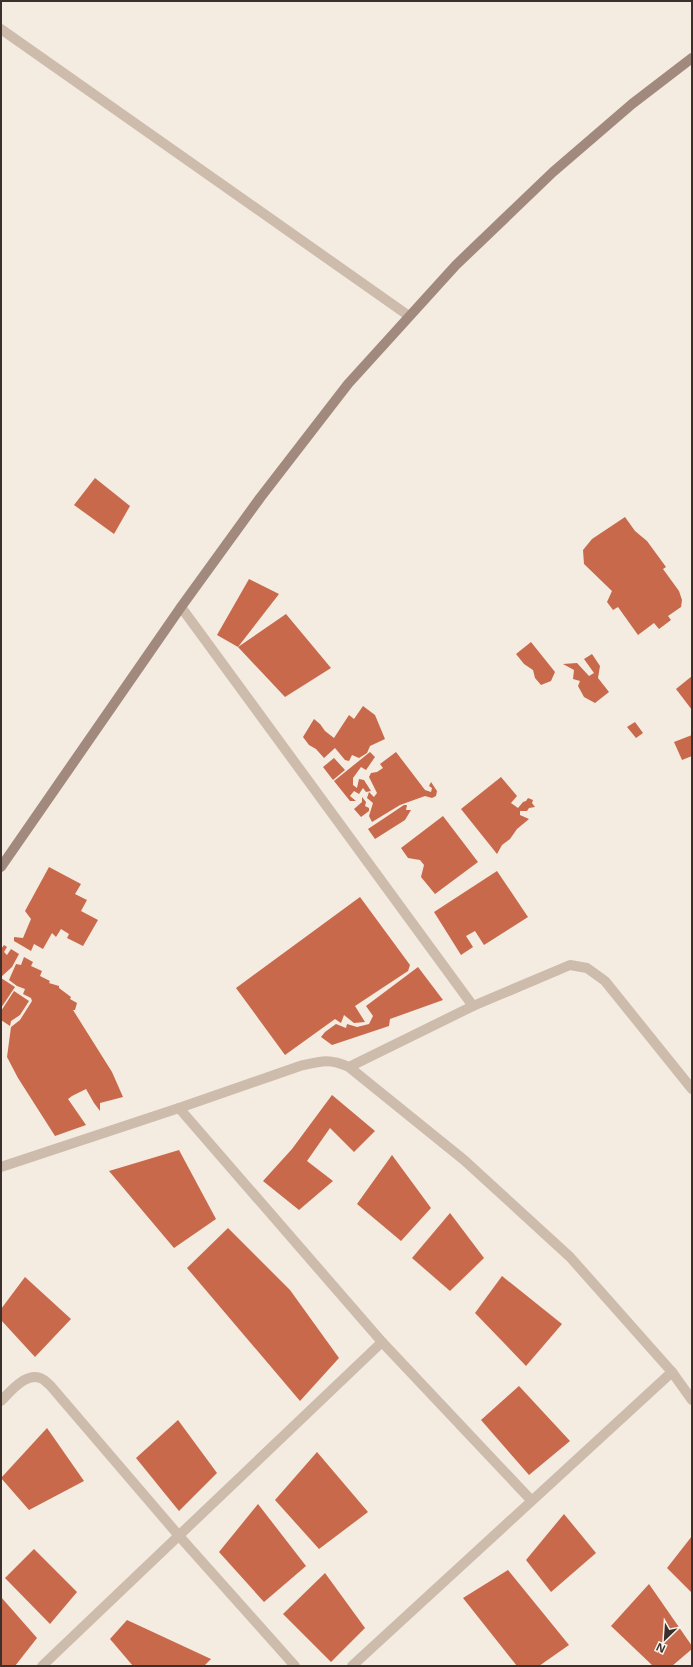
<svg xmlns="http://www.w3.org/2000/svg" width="693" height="1667" font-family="'Open Sans',sans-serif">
<rect width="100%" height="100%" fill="#f4ebe1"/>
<g fill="#c8694b">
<polygon points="95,478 130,506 114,534 74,505"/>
<polygon points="625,517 635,531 647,541 666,567 663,569 679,591 682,600 681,607 668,616 671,620 659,629 654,623 638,635 618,607 613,610 607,602 612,591 584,564 583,550 592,539"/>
<polygon points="249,579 279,594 238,647 286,614 331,668 285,697 238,647 217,635"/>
<polygon points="531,642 555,672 551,681 541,685 535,678 533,670 524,664 516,654"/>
<polygon points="592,654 600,666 598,678 609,692 595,703 584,697 578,686 580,681 573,679 574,670 563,664 577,663 589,676 594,673 584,659"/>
<polygon points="692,676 692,710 676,689"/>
<polygon points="363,706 375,715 385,739 370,746 367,753 359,758 352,755 349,761 345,760 335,748 324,758 316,749 309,745 303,737 314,719 320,724 325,731 334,738 349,715 354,719"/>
<polygon points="635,722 643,733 636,738 627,727"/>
<polygon points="692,735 692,756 682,760 674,742"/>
<polygon points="370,752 375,757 366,770 361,767 353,778 353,785 357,788 359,779 364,780 371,791 366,792 363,788 359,794 354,791 350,796 356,801 350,801 334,781"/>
<polygon points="396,752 425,790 431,792 432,788 429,786 431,782 437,791 436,796 432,798 425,796 400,805 372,822 369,816 373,803 367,798 369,792 374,797 377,793 369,777 371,773 377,772 383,768 380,764"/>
<polygon points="334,758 345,770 333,780 323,767"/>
<polygon points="501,777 517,796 511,803 518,808 523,802 526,801 528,798 533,800 532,803 535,807 529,808 527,811 520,811 520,815 529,819 517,829 510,839 502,845 497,854 461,809"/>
<polygon points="362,797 366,802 365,806 369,808 369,811 361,817 354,809 362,802"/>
<polygon points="404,805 407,805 406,810 411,810 405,820 375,839 368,829"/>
<polygon points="443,816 478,862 435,894 421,877 424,865 420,860 408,858 401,848"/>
<polygon points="49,867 81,884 75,894 87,900 81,911 98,920 83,946 67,938 69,934 61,929 56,937 52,933 43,949 34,944 31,951 14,941 14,937 23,938 31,919 25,911"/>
<polygon points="497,871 528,917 484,945 475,931 466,936 473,947 461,955 434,912"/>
<polygon points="360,897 410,965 408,971 355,1006 365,1022 354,1023 344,1015 341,1023 335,1019 285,1055 236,988"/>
<polygon points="4,945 7,947 4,952 7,955 11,949 19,954 12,967 1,977 1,949"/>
<polygon points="24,957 33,962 31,966 42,971 40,976 50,981 49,983 59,986 59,988 71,997 70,999 77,1003 75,1010 73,1010 112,1072 123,1097 100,1103 100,1111 94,1103 86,1089 72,1096 68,1099 86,1125 55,1136 18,1078 7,1057 11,1027 20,1020 32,1001 31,998 23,994 25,989 17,986 9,980 16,964 21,965"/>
<polygon points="418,967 443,1000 390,1019 389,1026 332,1045 321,1037 325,1032 336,1024 346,1028 347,1024 357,1027 369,1024 373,1016 366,1006"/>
<polygon points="1,978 15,987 1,1008"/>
<polygon points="14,991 29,1001 20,1015 11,1021 10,1026 1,1020 1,1011"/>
<polygon points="332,1095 375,1131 354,1152 330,1128 307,1161 333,1181 299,1210 263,1181 292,1149"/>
<polygon points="179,1150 216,1219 174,1248 109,1171"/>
<polygon points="392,1155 431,1208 401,1241 357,1204"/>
<polygon points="450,1213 484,1258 450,1291 412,1258"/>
<polygon points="228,1228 290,1290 339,1358 300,1401 187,1268"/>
<polygon points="502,1276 562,1324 526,1366 475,1313"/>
<polygon points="25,1277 71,1319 35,1357 1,1320 1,1309"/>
<polygon points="519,1386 570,1441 529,1475 481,1420"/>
<polygon points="178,1420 217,1473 179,1511 136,1458"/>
<polygon points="47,1428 84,1481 29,1510 1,1478"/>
<polygon points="317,1452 368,1512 319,1549 275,1500"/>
<polygon points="258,1504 306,1566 264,1602 219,1552"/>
<polygon points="564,1514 596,1553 551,1592 526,1560"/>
<polygon points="692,1536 692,1593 667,1568"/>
<polygon points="34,1549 77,1592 50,1624 5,1578"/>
<polygon points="508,1570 569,1645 539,1666 517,1666 463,1598"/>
<polygon points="325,1573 365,1628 331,1662 283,1614"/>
<polygon points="649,1584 692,1646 692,1649 672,1666 653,1666 611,1626"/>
<polygon points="1,1597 37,1638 15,1666 1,1666"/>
<polygon points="127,1620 211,1659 204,1666 133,1666 110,1639"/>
</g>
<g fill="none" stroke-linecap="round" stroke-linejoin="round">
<g stroke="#cdbbac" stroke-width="10">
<polyline points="1,29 409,316"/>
<polyline points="181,607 473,1006 570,965 587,968 605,981 692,1089"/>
<polyline points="349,1067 473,1006"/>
<polyline points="179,1108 382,1342"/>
<path d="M1,1167L179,1108L300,1066C321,1061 329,1058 349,1067L464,1160L570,1257L672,1372L692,1400"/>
<path d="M1,1401C11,1391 28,1369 44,1380C48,1383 52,1387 55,1391L180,1537L295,1666"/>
<polyline points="42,1666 382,1342 531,1500"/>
<polyline points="352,1666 672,1372"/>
</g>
<polyline stroke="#a18a7d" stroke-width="10" points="1,867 181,607 260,498 348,384 456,265 553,172 632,104 692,58"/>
</g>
<rect width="693" height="1667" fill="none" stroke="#3b302b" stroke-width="4"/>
<g transform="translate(665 1639) rotate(205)" stroke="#fbf5ee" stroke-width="3" paint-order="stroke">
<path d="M0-3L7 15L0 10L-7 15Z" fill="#3b302b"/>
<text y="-6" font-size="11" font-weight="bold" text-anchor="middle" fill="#3b302b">N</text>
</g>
</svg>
